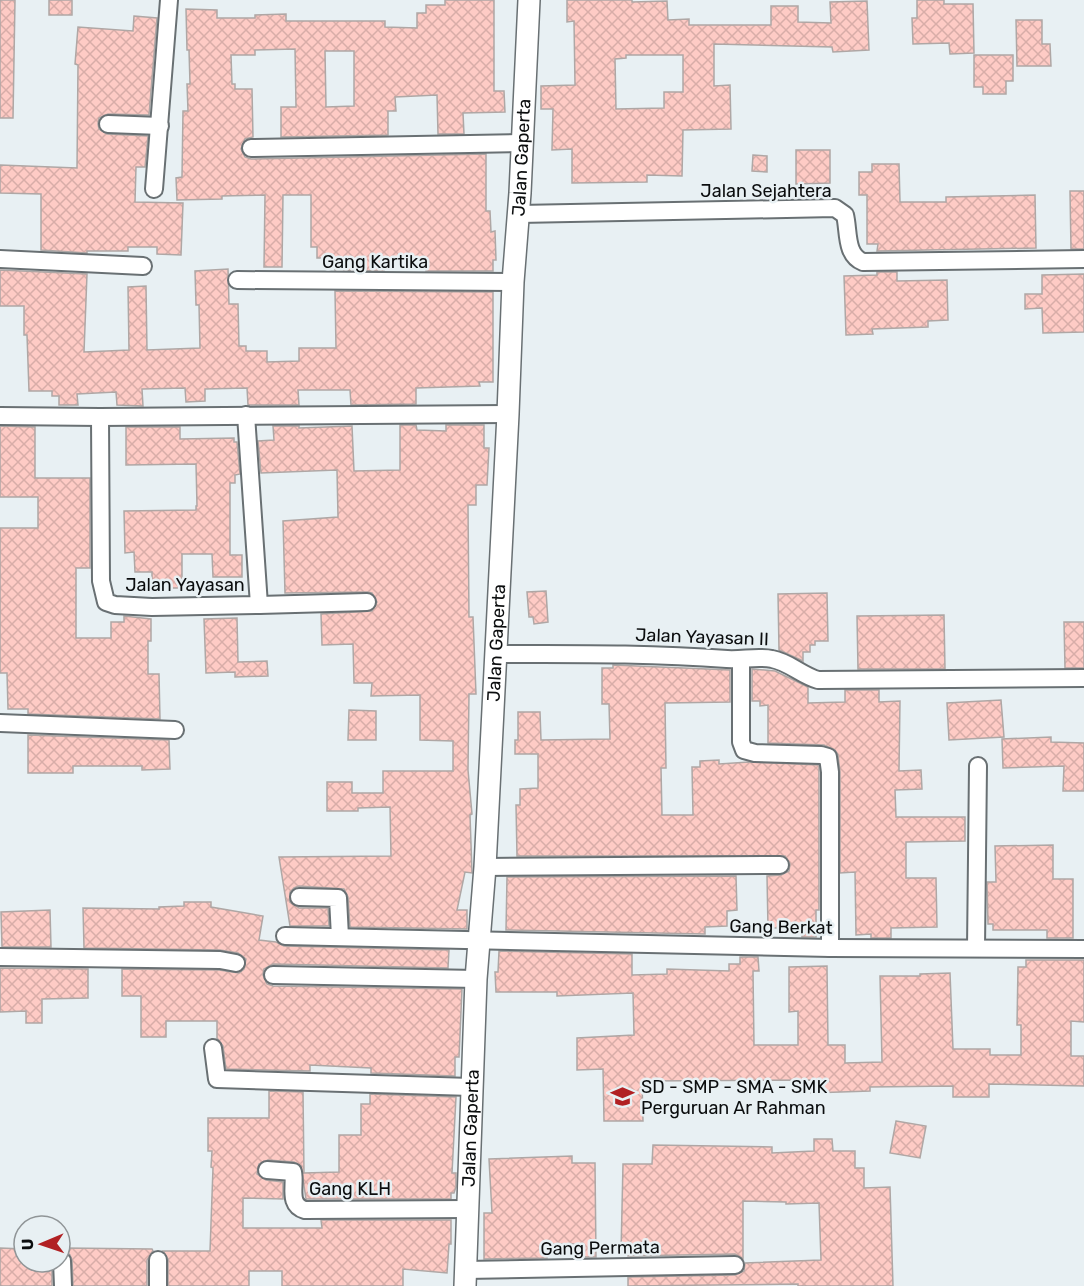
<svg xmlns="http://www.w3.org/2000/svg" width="1084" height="1286" font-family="Rubik,sans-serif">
<defs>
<pattern id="building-cross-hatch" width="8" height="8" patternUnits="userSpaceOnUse" patternTransform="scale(1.5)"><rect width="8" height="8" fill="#fecbc5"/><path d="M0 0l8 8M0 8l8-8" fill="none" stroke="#d8ada8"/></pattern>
</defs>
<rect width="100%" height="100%" fill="#e8f0f3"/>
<g fill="url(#building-cross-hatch)" stroke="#afa7a5" stroke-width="1.5" fill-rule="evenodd">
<polygon points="0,0 15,0 13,118 0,118"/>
<rect x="49" y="0" width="23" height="15"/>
<path d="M445,0H494V91H504L505,112L463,113L464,134H438L437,95L395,97L396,111H388V135L281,137V107H296L295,49L255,50V55H231L232,84H235V89H252L253,137L245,139L241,149L245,157L251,159L486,154V211H490L491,232L495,231L496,260H493V271H426V258H391V261H384V271L335,270V258H317V247H311V195H283L282,267H264L265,195L222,196V199L177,200L176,178L182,177L183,111H188L187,84H190L189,50H187L186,9L217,10V18H255V15L286,14V21H385V27L417,28V13H426V5H445ZM325,51H354V106L326,107Z"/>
<path d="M567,0H632V2L667,1L668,20L689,19V25H771V6H798V22L831,23L830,2L867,1L869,50L833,52L832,47L714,44V86L730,85L731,129L683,130L682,176L647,175V182L572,183V149L552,150L553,109H541V86L575,85L574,21L567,22ZM626,55H683V92H664V108L616,109L615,59L626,58Z"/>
<polygon points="917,0 944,0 944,4 973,4 974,53 950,54 949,43 913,44 912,18 917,18"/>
<polygon points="134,16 157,18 149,115 108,114 99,118 98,124 99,129 107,134 148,136 145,167 136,167 135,202 183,203 181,255 157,254 157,247 128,247 128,251 87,251 87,253 41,250 41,194 0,193 0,165 77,168 78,65 75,64 78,27 133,31"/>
<polygon points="1016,20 1042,20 1042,44 1050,44 1051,66 1017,66"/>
<polygon points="974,55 1013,55 1013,81 1006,81 1006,94 983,94 983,87 974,87"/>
<polygon points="796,150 830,150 830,183 796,184"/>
<polygon points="753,155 767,156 767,172 752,171"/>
<polygon points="872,164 899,164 900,202 946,202 946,197 1035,195 1036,248 877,251 878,244 867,244 867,195 859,195 859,172 872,172"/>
<polygon points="1070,191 1084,191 1084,249 1071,249"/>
<polygon points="228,269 229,304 238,304 239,346 246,346 246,351 267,351 267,362 299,361 299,348 336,348 335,291 493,292 493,382 479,382 480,386 416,388 416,404 351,405 350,390 298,390 299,405 248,405 247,388 205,389 205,401 186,402 185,388 142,389 143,406 117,405 116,392 77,394 78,405 59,405 59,396 52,396 52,391 29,391 27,335 24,335 24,306 0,306 0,270 87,274 84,352 129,350 128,287 146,286 147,350 200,348 199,305 196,305 195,271"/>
<polygon points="877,272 897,272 897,281 947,280 948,320 928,321 928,327 872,329 873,334 846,335 844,276 877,275"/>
<polygon points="1084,274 1084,332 1043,333 1042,308 1025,309 1025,294 1042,294 1042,275"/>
<polygon points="400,425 416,425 417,430 446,431 446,425 484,425 484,448 489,448 487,485 476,485 476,505 468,505 469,617 473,617 476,694 469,694 468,770 472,814 470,815 472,873 465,872 457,910 467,910 467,929 350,927 348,897 344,889 299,886 294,888 290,892 290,902 299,908 328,908 329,926 290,926 279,857 391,856 390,807 358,808 358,811 327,811 327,782 352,782 352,793 383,793 383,771 453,771 453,741 420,740 420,695 371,696 372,683 354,683 353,644 322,645 321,614 372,611 377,602 372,593 367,592 285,593 283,521 338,517 337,470 261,473 258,441 274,440 273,426 299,426 299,428 352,426 354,471 400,470"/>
<polygon points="0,426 35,427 35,478 90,478 90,568 76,568 76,638 111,638 111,622 124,622 124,616 151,619 151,641 148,641 148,674 159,674 160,719 28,714 28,709 8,709 7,673 0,673 0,528 38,528 38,497 0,497"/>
<polygon points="126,427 180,427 180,439 234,438 234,442 237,442 240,474 235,475 235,483 230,483 230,555 242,555 242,577 213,577 212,554 182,554 182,588 152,588 152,572 135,572 134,552 125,553 124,511 196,510 196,506 197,506 196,464 126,465"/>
<polygon points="546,591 548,622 534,624 533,617 529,617 527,592"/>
<polygon points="827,593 828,641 815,641 815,645 810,645 810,652 803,652 803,661 779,650 778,594"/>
<polygon points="944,615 945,669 858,669 857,616"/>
<polygon points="237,618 238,662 267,661 268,676 235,677 235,672 206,673 204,619"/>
<polygon points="1064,622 1084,622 1084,668 1065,668"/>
<polygon points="613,665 730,670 730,702 665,703 666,768 661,768 662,815 693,815 692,767 700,767 700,761 719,760 719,764 749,762 819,765 819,910 816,910 816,937 802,937 802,928 768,928 767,876 781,875 789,871 790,864 785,856 517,856 516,805 520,805 520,789 538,788 538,754 515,754 515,740 518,740 518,712 540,712 541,740 610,739 609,704 602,704 602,668 613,668"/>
<polygon points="752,669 775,671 808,687 808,703 845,702 845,690 879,690 879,702 900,701 899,771 921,770 922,789 895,790 896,817 965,817 965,841 906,842 906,878 936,878 937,927 891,928 891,938 871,938 871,934 856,935 855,872 840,873 840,772 838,755 835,750 824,745 768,743 768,705 760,706 760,701 752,701"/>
<polygon points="1001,700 1004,737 949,740 947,703"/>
<polygon points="349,710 376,711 376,740 348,740"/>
<polygon points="28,735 169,740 170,769 142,770 142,766 73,766 73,773 28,773"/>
<polygon points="1051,737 1051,742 1084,743 1084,791 1063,791 1064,766 1003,768 1002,739"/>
<polygon points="1053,845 1053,879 1073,879 1073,938 1047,938 1047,930 993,930 993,924 988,924 987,882 996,882 995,846"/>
<polygon points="736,876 737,910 727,911 727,926 705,927 705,934 506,930 507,877"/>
<polygon points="184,902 211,902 211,907 263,916 259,940 276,942 284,946 449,950 448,968 273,964 264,969 263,975 267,984 273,986 462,989 459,1057 455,1057 455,1076 371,1073 371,1068 310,1065 310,1071 226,1069 223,1046 217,1038 217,1021 166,1021 166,1037 141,1037 141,996 122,996 122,969 219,970 239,973 244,969 246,959 238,953 220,950 84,948 83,908 159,909 159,907 184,906"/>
<polygon points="50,910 51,947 2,947 1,912"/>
<polygon points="499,951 632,954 632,975 667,974 667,969 729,971 729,964 740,964 740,957 758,957 759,971 753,971 754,1045 798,1045 798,1011 789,1012 789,967 827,966 828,1045 845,1045 845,1063 882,1062 880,976 920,976 920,974 950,973 953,1049 990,1049 990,1055 1021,1055 1021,1025 1017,1025 1018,967 1026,967 1026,960 1084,960 1084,1022 1071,1021 1071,1056 1084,1056 1084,1086 989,1084 989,1097 953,1097 953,1086 870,1087 870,1091 811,1093 811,1080 642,1081 643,1121 604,1121 603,1069 577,1070 577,1038 634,1035 633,993 557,996 557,992 496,992 495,972 498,972"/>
<polygon points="0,968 88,969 88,998 42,999 42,1023 26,1023 26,1011 0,1012"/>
<polygon points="269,1091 303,1092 304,1173 339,1172 339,1135 361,1135 361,1104 370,1104 370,1094 456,1097 452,1173 456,1173 456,1187 454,1193 451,1193 451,1199 306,1199 301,1166 294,1162 268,1160 259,1164 257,1174 266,1180 283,1182 283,1199 243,1198 243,1228 322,1228 321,1220 451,1220 451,1244 449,1244 447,1273 403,1269 403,1286 282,1286 282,1271 249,1271 249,1286 168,1286 168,1259 163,1251 210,1251 213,1168 211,1167 212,1151 208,1151 208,1118 269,1118"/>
<polygon points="896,1121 926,1126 920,1158 890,1153"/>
<polygon points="814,1139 832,1139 833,1151 855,1151 855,1168 864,1168 864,1188 890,1187 893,1286 798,1286 798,1284 628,1286 628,1277 735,1275 744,1271 745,1263 821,1260 819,1203 786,1204 786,1202 743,1201 743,1259 735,1254 628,1256 628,1253 621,1253 623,1164 652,1164 653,1145 772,1147 772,1153 814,1151"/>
<polygon points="572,1156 572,1163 595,1163 596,1257 576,1257 575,1244 546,1244 547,1258 484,1259 484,1213 492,1213 489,1159"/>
<polygon points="0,1248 24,1249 24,1262 52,1262 52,1286 0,1286"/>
<polygon points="65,1248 152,1249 153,1251 147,1260 147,1286 73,1286 72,1260 70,1255 65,1251"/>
</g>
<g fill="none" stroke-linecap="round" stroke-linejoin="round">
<defs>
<g id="minor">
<polyline points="108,124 160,126"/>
<polyline points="251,148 522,143"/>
<polyline points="154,189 169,0"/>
<path d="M519,214L835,208L845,215C849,231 845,255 863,262L1084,259"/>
<polyline points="0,259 143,266"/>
<polyline points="237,280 513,282"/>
<polyline points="0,416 100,417 508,414"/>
<polyline points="100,417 101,581 106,602 115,605 152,607 259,605 246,415"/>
<polyline points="259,605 367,602"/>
<path d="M494,654C572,654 649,653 727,659C742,660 758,656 772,659C789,662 801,675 818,680L1084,678"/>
<polyline points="741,660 741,742 744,750 755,753 821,755 828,757 830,772 830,948"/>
<polyline points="0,723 175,730"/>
<polyline points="485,867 780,865"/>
<polyline points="299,897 338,898 340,937"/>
<polyline points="285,936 830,948 1084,949"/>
<polyline points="976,948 978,766"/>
<polyline points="0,957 220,960 236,963"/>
<polyline points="273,975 476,979"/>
<polyline points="213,1048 217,1079 471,1087"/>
<path d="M267,1170L293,1172C296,1185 287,1205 305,1210L467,1209"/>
<polyline points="62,1261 63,1286"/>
<polyline points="465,1270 735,1265"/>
<polyline points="158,1286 158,1260"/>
</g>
<g id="tertiary">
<path id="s1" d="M465,1286L476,979L485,867L508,414L513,282L520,193L529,0"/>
</g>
</defs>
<use href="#minor" stroke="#697073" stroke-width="20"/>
<use href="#tertiary" stroke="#697073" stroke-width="24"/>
<use href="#minor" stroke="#fff" stroke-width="16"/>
<use href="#tertiary" stroke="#fff" stroke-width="21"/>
</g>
<defs>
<symbol id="school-bare" viewBox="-9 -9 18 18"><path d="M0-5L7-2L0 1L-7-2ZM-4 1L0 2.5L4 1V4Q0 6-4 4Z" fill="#b12023" stroke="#e8f0f3" stroke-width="2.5" paint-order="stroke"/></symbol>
</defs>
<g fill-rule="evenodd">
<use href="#school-bare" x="606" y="1080" width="33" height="33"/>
</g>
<g text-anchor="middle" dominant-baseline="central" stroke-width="5" stroke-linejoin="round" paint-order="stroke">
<g font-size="18" fill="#0b0d0e" stroke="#e8f0f3">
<text stroke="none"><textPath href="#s1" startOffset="1130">Jalan Gaperta</textPath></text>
<text x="766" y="191">Jalan Sejahtera</text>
<text x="375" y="262">Gang Kartika</text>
<text x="185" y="585">Jalan Yayasan</text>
<text transform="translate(702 637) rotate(2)">Jalan Yayasan II</text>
<text stroke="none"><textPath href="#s1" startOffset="644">Jalan Gaperta</textPath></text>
<text transform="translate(781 927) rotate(1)">Gang Berkat</text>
<text stroke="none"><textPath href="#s1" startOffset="158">Jalan Gaperta</textPath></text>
<text x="350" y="1189">Gang KLH</text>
<text transform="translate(600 1248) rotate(-1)">Gang Permata</text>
</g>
<g font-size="18" fill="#0b0d0e" stroke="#e8f0f3" text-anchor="start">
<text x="641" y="1087">SD - SMP - SMA - SMK<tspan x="641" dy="21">Perguruan Ar Rahman</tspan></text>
</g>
</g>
<g transform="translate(42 1244) rotate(268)"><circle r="28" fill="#e8f0f3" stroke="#909597" stroke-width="1.5"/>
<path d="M0-4.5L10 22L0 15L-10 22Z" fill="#b12023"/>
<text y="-9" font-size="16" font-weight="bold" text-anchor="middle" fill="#0b0d0e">U</text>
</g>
</svg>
